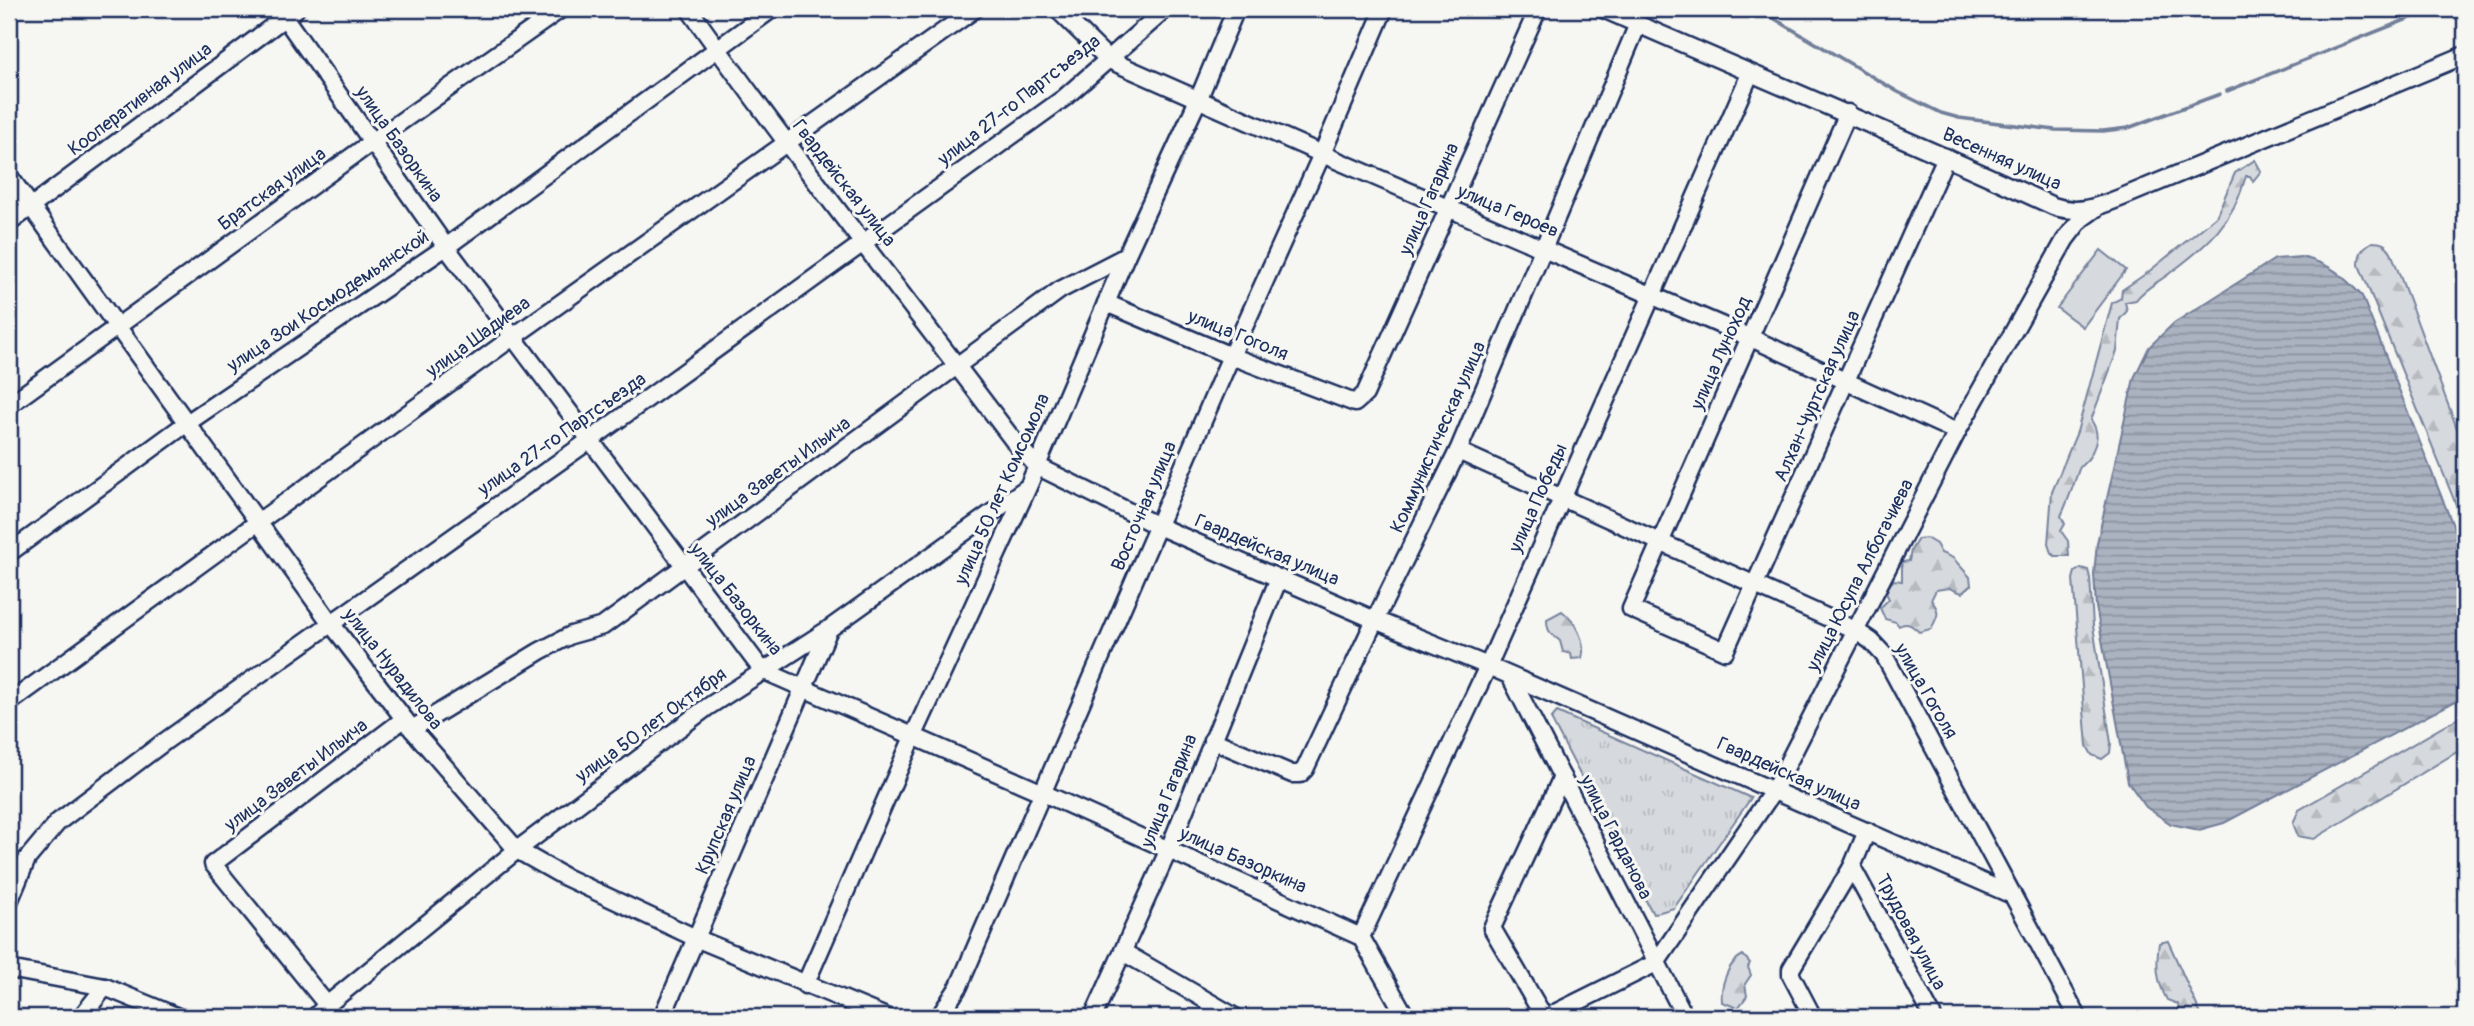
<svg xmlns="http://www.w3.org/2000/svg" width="2474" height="1026" font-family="Pangolin,sans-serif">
<defs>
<pattern id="grass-tufts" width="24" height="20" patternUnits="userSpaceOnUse" patternTransform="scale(1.75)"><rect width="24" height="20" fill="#d6d9dd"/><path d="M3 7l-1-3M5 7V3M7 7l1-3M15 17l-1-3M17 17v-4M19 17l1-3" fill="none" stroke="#b7bbc0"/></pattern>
<pattern id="forest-firs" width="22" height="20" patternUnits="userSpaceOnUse" patternTransform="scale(1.75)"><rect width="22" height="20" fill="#d6d9dd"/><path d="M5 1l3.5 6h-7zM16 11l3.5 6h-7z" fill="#b7bbc0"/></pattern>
<pattern id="water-rules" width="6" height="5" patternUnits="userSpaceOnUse" patternTransform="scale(1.75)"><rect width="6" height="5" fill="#abb2c0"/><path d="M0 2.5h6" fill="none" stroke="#8a919f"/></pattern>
</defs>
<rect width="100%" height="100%" fill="#f6f6f2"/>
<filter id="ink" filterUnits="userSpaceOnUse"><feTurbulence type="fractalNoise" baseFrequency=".0143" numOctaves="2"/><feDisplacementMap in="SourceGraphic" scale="14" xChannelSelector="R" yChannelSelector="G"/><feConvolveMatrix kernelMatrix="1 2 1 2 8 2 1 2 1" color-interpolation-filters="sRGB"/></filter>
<g filter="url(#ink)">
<polygon fill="url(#grass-tufts)" stroke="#78849e" stroke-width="2" points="1557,712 1751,798 1674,908 1653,914 1551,719"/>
<g fill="url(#forest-firs)" stroke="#78849e" stroke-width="2">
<path d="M2255,160L2261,171L2253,181L2250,176H2246C2233,223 2208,245 2170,273C2159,282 2145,288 2136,300L2125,302L2127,311L2120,319L2117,351L2091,420C2100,433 2097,443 2090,456C2087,462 2081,464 2079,469C2074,484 2068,501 2061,516L2065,524L2061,531L2068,541L2069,556H2055L2051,553L2048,544L2052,492L2077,432L2112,303L2121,298L2122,290L2147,273L2216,217L2235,173Z"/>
<path d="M2372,242C2382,242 2386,244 2391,252L2465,450V527L2359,265C2359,253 2362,248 2372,242Z"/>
<path d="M1926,538L1936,544L1941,553L1953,558L1970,577L1971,585L1962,593L1949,588L1936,590L1931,600C1941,612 1938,616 1931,629L1919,632C1913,626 1907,621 1899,626L1896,622L1885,619L1880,608L1889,599L1886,593L1890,584L1894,580L1902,581V562L1909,561L1911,550L1918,539Z"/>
<polygon points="2081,568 2088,570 2090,578 2093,626 2111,743 2110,753 2102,759 2092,755 2087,746 2073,579 2075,572"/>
<path d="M1562,611C1575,621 1587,642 1582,658L1572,659L1571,654L1563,652L1560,641C1551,633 1547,633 1547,619Z"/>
<polygon points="2465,714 2465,747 2314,839 2298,836 2293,823 2299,810"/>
<path d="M2168,941L2202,1017H2180L2178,1004L2167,1000C2156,980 2156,965 2159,943Z"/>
<path d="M1743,955L1750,963L1748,967L1751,975L1745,984L1747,996L1738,1008L1722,1002C1720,986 1728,962 1743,955Z"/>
</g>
<polygon fill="#d6d9dd" stroke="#78849e" stroke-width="2" points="2101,250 2126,270 2083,327 2057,308"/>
<path fill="url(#water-rules)" stroke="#717e99" stroke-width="2" d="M2301,257C2331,264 2341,274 2362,296L2465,556V693L2456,701L2224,823L2199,830L2171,824L2146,807L2128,782L2096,607L2094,574L2097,543L2134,378L2149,347L2174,323L2275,259Z"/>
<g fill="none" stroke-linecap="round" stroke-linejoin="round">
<g stroke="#717e99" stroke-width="3.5">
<polyline points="1758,9 1898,92 1941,113 1959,118 2055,130 2103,131 2128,128 2220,94"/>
<polyline points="2227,91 2433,9"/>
</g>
<defs>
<g id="minor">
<path d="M689,9C794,157 907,299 1016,444L1037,466L1158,526L1375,620L1488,666L2012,895"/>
<polyline points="1057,9 1109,60 1322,154 1751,338 1957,432"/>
<path d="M1603,9C1753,75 1904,137 2053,206C2078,215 2097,207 2120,198L2465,55"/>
<polyline points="285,18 446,247 762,670 1043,793 1361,937 1406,1017"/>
<polyline points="1848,113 1631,609 1725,651 1946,157"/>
<polyline points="9,176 330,622 412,729 517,850 563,876 698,939 886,1017"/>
<polyline points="9,223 296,9"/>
<polyline points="1106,303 1231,356 1355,403 1365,394 1538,9"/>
<polyline points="9,405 372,142 561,9"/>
<polyline points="1458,451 1855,630 1871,641 1884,655 2078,1017"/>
<polyline points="9,553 187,423 446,247 772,9"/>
<polyline points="1510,676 1685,1017"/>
<polyline points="9,703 513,337 975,9"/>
<polyline points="412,729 540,651 571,635 603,626 1060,290 1126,256"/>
<polyline points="1212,740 1292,774 1300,774 1305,769 1375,620 1458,451 1638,24"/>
<polyline points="1852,867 1933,1017"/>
<polyline points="9,902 27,859 58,822 164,742 590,440 1064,98 1159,15"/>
<polyline points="1361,937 1488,666 1750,74"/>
<polyline points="1123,952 1235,1017"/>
<polyline points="9,969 105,987 178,1017"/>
<polyline points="805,985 913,737 1028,487 1126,256 1198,100 1236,9"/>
<polyline points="327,1005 213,864 404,719"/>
<polyline points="81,1017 105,987"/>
<polyline points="315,1017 327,1005 517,850 706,708 829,629 1025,489"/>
<polyline points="662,1017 829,629"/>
<polyline points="939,1017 959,986 1231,356 1322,154 1384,9"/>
<polyline points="1093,1017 1169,849 1279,578"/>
<polyline points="1544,1017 1492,928 1562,777"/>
<polyline points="1547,1017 1656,963 1774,790 1957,432 2065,240 2081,219 2099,206"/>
<polyline points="1813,1017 1791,975 1791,969 1852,867 1867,831"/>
</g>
</defs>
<use href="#minor" stroke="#1b2f5e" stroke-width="21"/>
<use href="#minor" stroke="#f6f6f2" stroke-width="16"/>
</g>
</g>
<g text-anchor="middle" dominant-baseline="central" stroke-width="6" stroke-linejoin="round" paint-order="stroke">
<g font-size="19" fill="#1b2f5e" stroke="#f6f6f2">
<text transform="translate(140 99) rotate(-37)">Кооперативная улица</text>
<text transform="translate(1019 100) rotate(-38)">улица 27-го Партсъезда</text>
<text transform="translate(399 144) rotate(55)">улица Базоркина</text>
<text transform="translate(2002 159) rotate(24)">Весенняя улица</text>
<text transform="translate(844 183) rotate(52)">Гвардейская улица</text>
<text transform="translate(272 189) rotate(-36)">Братская улица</text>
<text transform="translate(1429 199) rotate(-66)">улица Гагарина</text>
<text transform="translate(1508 211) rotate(23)">улица Героев</text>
<text transform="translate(328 301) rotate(-34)">улица Зои Космодемьянской</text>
<text transform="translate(1238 335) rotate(22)">улица Гоголя</text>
<text transform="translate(478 337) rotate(-36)">улица Шадиева</text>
<text transform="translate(1721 353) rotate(-66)">улица Луноход</text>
<text transform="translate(1817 396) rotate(-66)">Алхан-Чуртская улица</text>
<text transform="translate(562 434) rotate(-35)">улица 27-го Партсъезда</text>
<text transform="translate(1438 437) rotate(-66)">Коммунистическая улица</text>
<text transform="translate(778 472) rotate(-36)">улица Заветы Ильича</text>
<text transform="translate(1002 489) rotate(-66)">улица 50 лет Комсомола</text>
<text transform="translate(1538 498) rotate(-66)">улица Победы</text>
<text transform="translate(1144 506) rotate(-67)">Восточная улица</text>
<text transform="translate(1267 550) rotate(23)">Гвардейская улица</text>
<text transform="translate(1860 575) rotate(-63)">улица Юсупа Албогачиева</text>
<text transform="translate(736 599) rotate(52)">улица Базоркина</text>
<text transform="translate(393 669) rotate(52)">улица Нурадилова</text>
<text transform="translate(1926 691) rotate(60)">улица Гоголя</text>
<text transform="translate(651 725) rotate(-36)">улица 50 лет Октября</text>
<text transform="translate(1789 774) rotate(24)">Гвардейская улица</text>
<text transform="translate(296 775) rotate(-37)">улица Заветы Ильича</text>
<text transform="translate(1169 791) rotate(-68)">улица Гагарина</text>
<text transform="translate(726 815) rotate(-67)">Крупская улица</text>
<text transform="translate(1616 837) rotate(63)">улица Гарданова</text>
<text transform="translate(1243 860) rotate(24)">улица Базоркина</text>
<text transform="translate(1911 932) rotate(62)">Трудовая улица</text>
</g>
</g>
<rect width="2474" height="1026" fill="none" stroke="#f6f6f2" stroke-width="35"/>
<rect x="18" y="18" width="2439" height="991" fill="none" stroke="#1b2f5e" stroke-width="2.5" filter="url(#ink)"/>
</svg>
